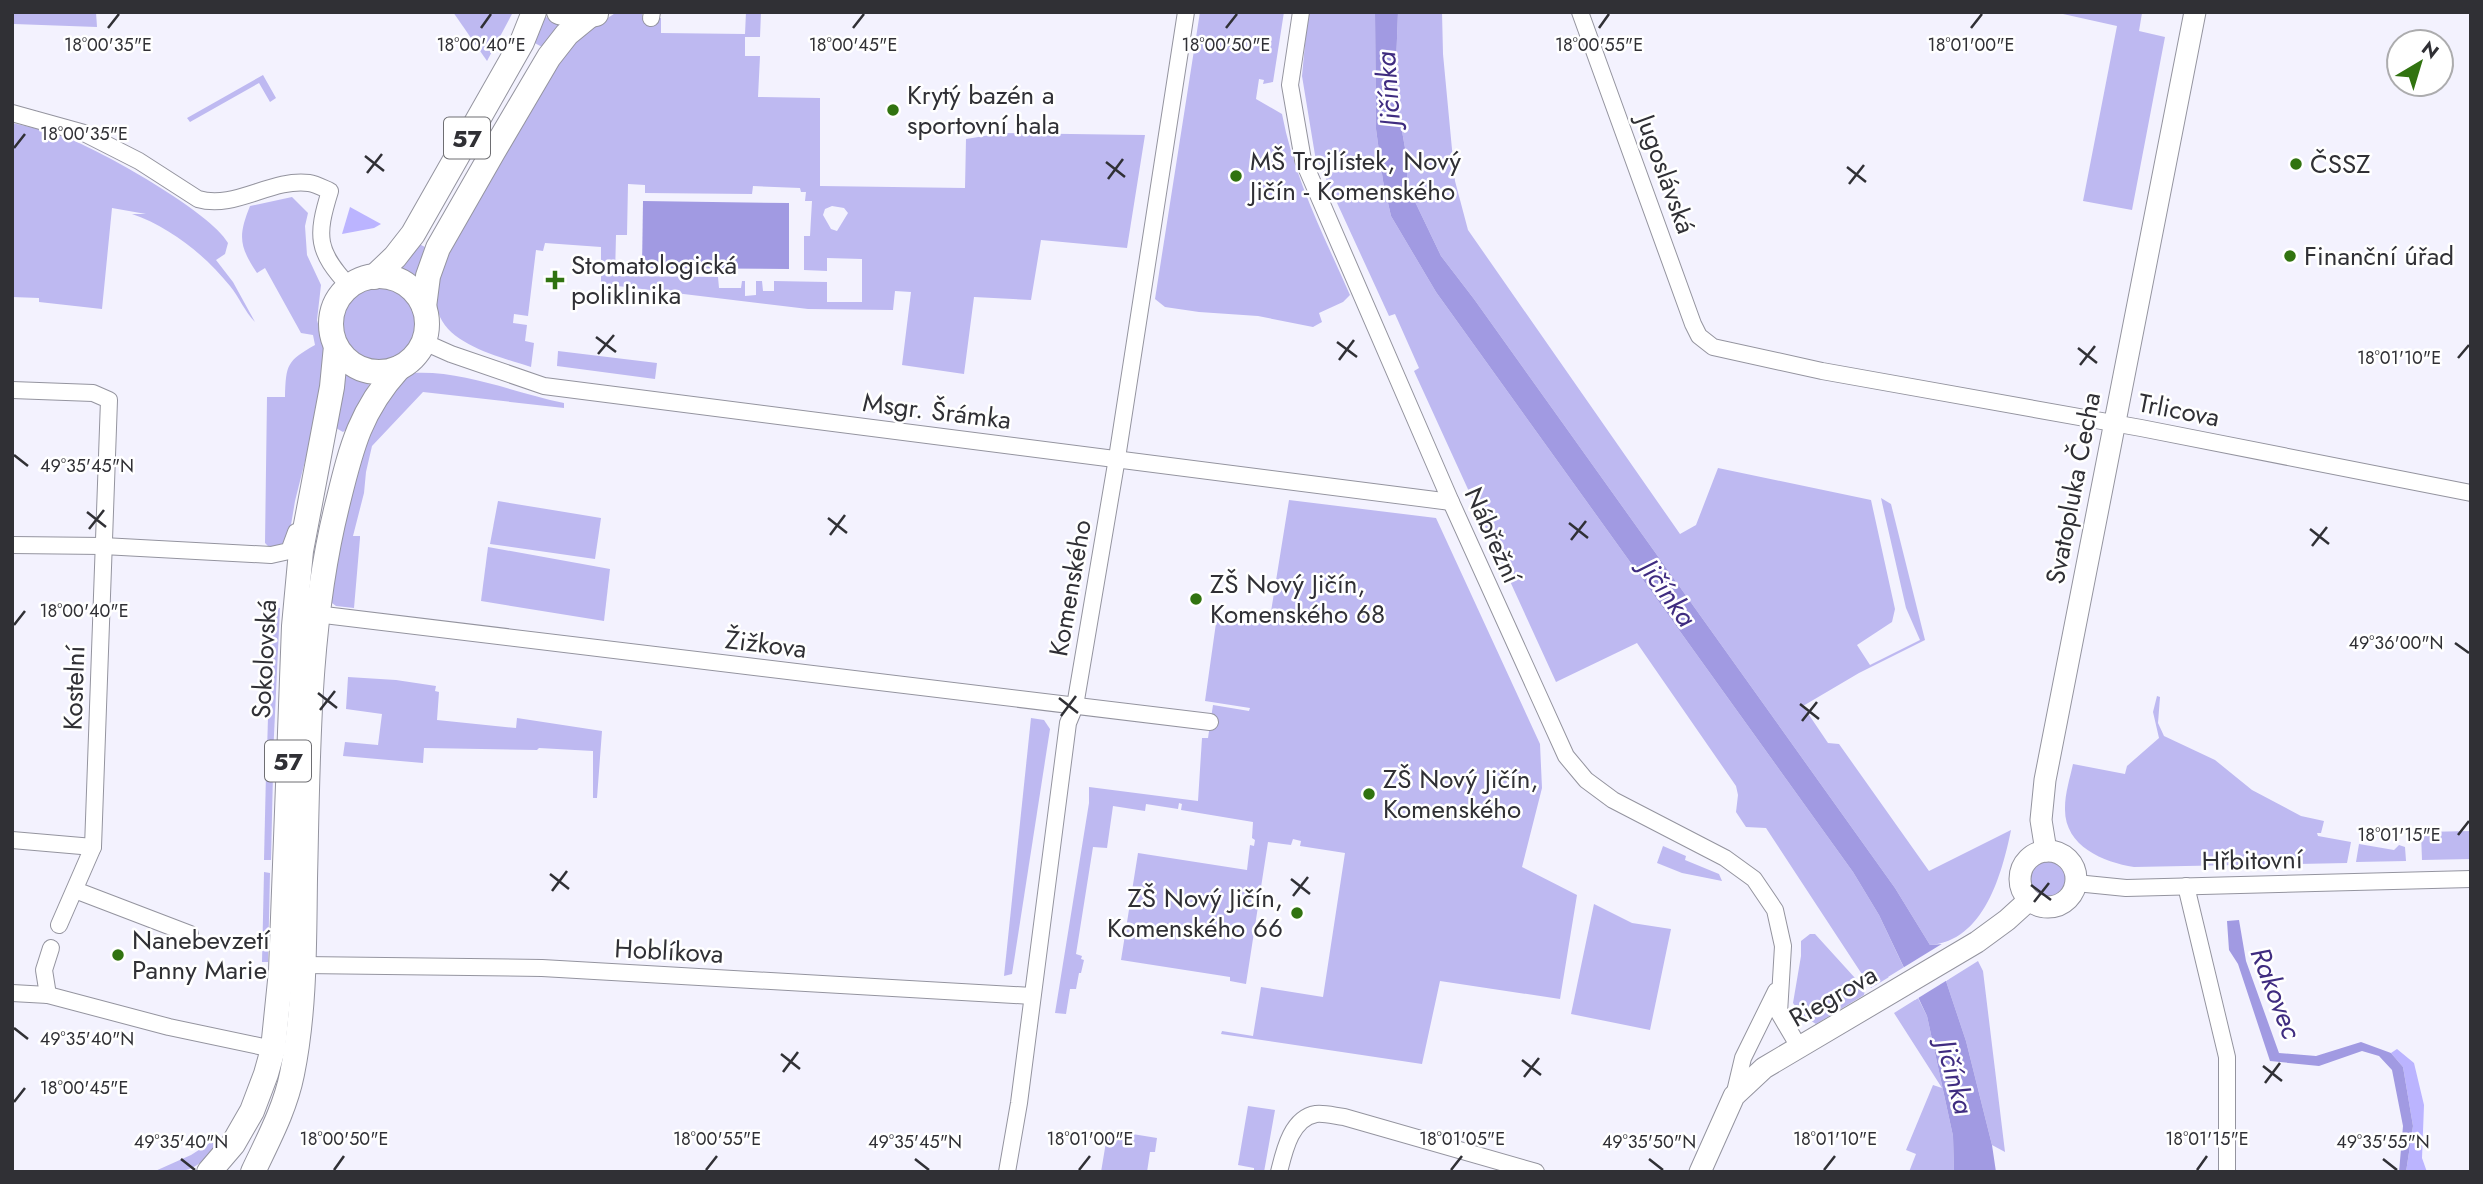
<svg xmlns="http://www.w3.org/2000/svg" width="2483" height="1184" font-family="Jost,sans-serif">
<rect width="100%" height="100%" fill="#f3f2fe"/>
<g fill="#beb9f1" fill-rule="evenodd">
<polygon points="14,12 96,12 97,27 14,24"/>
<polygon points="453,12 513,12 487,61"/>
<path d="M617,12H642V18H661V33L745,34L746,12H761L760,37H745V56H760L758,97L820,98V186L965,188L966,139L1003,133L1145,135L1127,248L1041,240L1031,300L974,297L964,374L902,365L911,292L895,291L893,310L808,309L601,284V247L545,243L543,251L536,250L528,316L514,314L513,323L527,325L525,341L534,343L531,367C503,358 453,346 440,317C433,301 435,284 437,268L570,42ZM628,184L645,185V193L752,194L753,186L800,188L801,192H806L805,201H812L810,236H804V270L827,271V258L862,259V302H827V282L774,281V291H763L762,281H756V295L745,296V281H742L741,288H719L718,277L615,276L616,235H627ZM832,206L844,208L848,213L837,231L831,229L823,215L825,209Z"/>
<path d="M1200,12H1284L1273,82L1263,84L1264,80L1259,79L1256,99L1282,114C1294,178 1324,236 1350,295L1343,302L1319,313L1322,322L1313,327L1258,316L1199,312L1165,307L1155,299Z"/>
<polygon points="1308,12 1375,12 1376,129 1383,181 1391,216 1436,292 1853,872 1879,915 1904,968 1871,988 1766,828 1746,827 1736,812 1738,795 1736,786 1637,643 1556,682 1414,371 1419,368 1395,314 1389,316 1315,155 1302,76"/>
<path d="M1398,12H1442L1443,54L1455,181L1468,230L1680,534L1696,525L1718,468L1871,500L1895,609L1892,622L1857,645L1870,665L1920,640L1906,608L1881,498L1891,504L1925,640L1859,673L1803,706L1828,743L1839,744L1929,871L2011,830C2002,874 1984,941 1930,945L1895,888L1474,299L1441,256L1408,187L1405,148L1395,91Z"/>
<polygon points="2054,12 2142,13 2139,31 2165,37 2132,210 2083,201 2117,26"/>
<polygon points="544,16 558,23 558,26 544,48 531,41"/>
<polygon points="263,75 276,98 270,102 259,83 190,122 187,118"/>
<path d="M12,123C30,127 48,131 65,137C100,150 211,212 228,243L225,254L216,260L233,282L255,322C245,312 239,297 230,286C205,255 170,227 132,214H146L112,208L102,309L39,302V298L12,297Z"/>
<path d="M292,197L308,213L305,226L307,255L321,285L317,320L323,343L324,373L319,405L295,501L289,537L287,543L281,547L270,548L265,543L267,397H285C286,364 287,361 315,345L313,335L301,333L265,268L257,273C239,246 238,236 250,206Z"/>
<polygon points="415,242 427,248 417,276 399,268"/>
<circle cx="379" cy="324" r="37"/>
<polygon points="558,351 657,363 655,379 557,366"/>
<path d="M415,373C465,371 515,393 564,403V408L423,392L372,446L366,472L364,493L353,536H360V538L354,608L336,606L328,600L357,458L395,384Z"/>
<polygon points="345,374 368,382 369,385 347,429 343,432 336,428"/>
<polygon points="1289,500 1436,518 1540,744 1542,788 1522,867 1577,895 1560,999 1440,981 1422,1064 1221,1034 1222,1031 1253,1036 1261,987 1323,997 1345,853 1300,846 1301,841 1293,839 1291,845 1268,842 1246,984 1230,981 1230,977 1121,960 1138,853 1247,870 1250,845 1254,846 1255,840 1252,838 1253,822 1181,810 1182,804 1179,803 1178,809 1146,804 1145,811 1113,806 1107,848 1093,847 1076,954 1082,956 1081,959 1084,960 1081,973 1079,973 1076,989 1070,989 1066,1014 1055,1013 1089,803 1089,787 1198,801 1202,738 1208,738 1213,705 1249,711 1250,708 1205,701 1217,616 1269,624"/>
<polygon points="498,501 601,518 595,559 490,544"/>
<polygon points="488,547 610,569 604,621 481,601"/>
<polygon points="271,607 280,608 273,756 267,753"/>
<polygon points="348,677 396,680 436,686 435,691 439,692 437,720 516,728 517,718 602,731 597,798 593,798 593,751 539,748 537,750 424,748 423,763 343,756 345,742 378,745 382,714 346,709"/>
<path d="M2157,696L2160,697L2158,723L2164,736L2215,760L2252,790L2301,816L2324,821L2321,833H2317L2318,836L2351,842L2347,863L2134,867C2103,862 2064,846 2065,808C2065,793 2070,778 2073,764L2125,774L2127,766L2159,738L2153,712Z"/>
<polygon points="1031,718 1044,720 1050,729 1012,974 1004,976"/>
<polygon points="266,773 273,773 271,860 264,860"/>
<polygon points="2471,831 2471,859 2422,860 2421,834 2423,832"/>
<polygon points="2359,844 2394,850 2399,845 2405,847 2406,861 2356,862"/>
<polygon points="1663,846 1686,856 1685,860 1719,874 1722,881 1682,873 1657,863"/>
<circle cx="2048" cy="879" r="18"/>
<polygon points="264,872 270,873 268,962 262,962"/>
<polygon points="1594,904 1632,923 1671,929 1650,1030 1571,1014"/>
<polygon points="1810,934 1815,934 1865,989 1864,995 1816,1024 1802,1015 1793,1003 1801,956 1801,941"/>
<polygon points="1978,961 1983,971 2005,1152 1992,1145 1966,1041 1946,981"/>
<polygon points="1918,998 1927,1016 1953,1136 1954,1172 1909,1172 1916,1154 1906,1150 1933,1085 1942,1088 1894,1013"/>
<polygon points="1248,1106 1275,1110 1264,1172 1254,1172 1254,1168 1238,1165"/>
<polygon points="1108,1130 1157,1138 1155,1152 1150,1152 1147,1172 1101,1172"/>
<path d="M213,1141L217,1145C194,1173 188,1172 153,1172L191,1155Z"/>
</g>
<g fill="#bbb4ff">
<polygon points="350,207 381,224 374,228 342,234"/>
<polygon points="2397,1049 2414,1063 2424,1105 2422,1158 2427,1172 2406,1172 2413,1126 2403,1067 2391,1053"/>
</g>
<g fill="#a19ae2">
<polygon points="1375,12 1398,12 1395,91 1405,148 1408,187 1441,256 1474,299 1895,888 1930,945 1943,944 1946,981 1966,1041 1992,1145 1996,1172 1954,1172 1953,1136 1927,1016 1879,915 1853,872 1436,292 1391,216 1383,181 1376,129"/>
<polygon points="643,201 789,203 789,269 642,268"/>
<polygon points="2239,920 2246,961 2279,1053 2316,1056 2361,1042 2391,1053 2403,1067 2413,1126 2406,1172 2399,1172 2403,1126 2392,1070 2379,1056 2362,1051 2319,1066 2270,1061 2238,964 2229,950 2227,921"/>
</g>
<polygon fill="#f3f2fe" points="1945,942 1949,979 1915,1000 1888,977"/>
<g fill="none" stroke-linecap="round" stroke-linejoin="round">
<defs>
<g id="street">
<polyline points="1301,12 1290,85 1303,160 1451,502 1566,756 1586,780 1613,800 1725,858 1754,879 1775,910 1783,946 1779,1013 1799,1047"/>
<polyline points="1580,12 1693,324 1699,336 1713,347 1822,371 2141,428 2471,493"/>
<polyline points="651,18 652,12"/>
<path d="M12,113L84,133L139,161L198,199C235,210 271,178 309,183C316,184 323,188 330,191C316,236 316,251 350,287"/>
<polyline points="424,342 451,354 544,386 1451,502"/>
<polyline points="12,390 93,393 109,400 93,847 59,925"/>
<polyline points="12,545 103,546 271,555 289,551 296,532"/>
<polyline points="316,614 1210,722"/>
<polyline points="12,840 93,847"/>
<polyline points="2076,883 2126,888 2471,879"/>
<polyline points="2186,886 2227,1057 2227,1172"/>
<polyline points="75,890 190,934"/>
<polyline points="303,965 542,968 1032,996"/>
<polyline points="12,993 48,995 169,1027 273,1049"/>
<polyline points="48,995 44,970 51,948"/>
<polyline points="1734,1096 1743,1058 1776,991"/>
<polyline points="1007,1172 1019,1103 1068,723 1075,706 1117,458 1186,12"/>
<path d="M1279,1172C1284,1152 1291,1118 1316,1114C1325,1113 1335,1116 1344,1117L1536,1172"/>
</g>
<g id="secondary">
<circle cx="2048" cy="879" r="28"/>
<polyline points="2046,851 2041,820 2045,780 2195,12"/>
<polyline points="1700,1172 1734,1096 1764,1068 1977,942 2007,920 2029,900"/>
</g>
<g id="primary">
<polyline points="559,12 580,17 596,14"/>
<circle cx="379" cy="324" r="48"/>
<polyline points="374,277 395,257 413,234 522,42 534,12"/>
<polyline points="424,307 428,276 438,248 493,152 549,57 567,34 589,16"/>
<polyline points="209,1172 233,1144 252,1111 266,1074 273,1049 281,971 294,626 301,551 332,387 336,346"/>
<path d="M253,1172C268,1140 285,1109 292,1074C305,1010 304,944 305,879C308,754 307,627 337,506C351,449 359,412 399,368"/>
</g>
</defs>
<use href="#street" stroke="#94949f" stroke-width="18"/>
<use href="#secondary" stroke="#94949f" stroke-width="23"/>
<use href="#primary" stroke="#94949f" stroke-width="26"/>
<use href="#street" stroke="#fff" stroke-width="16"/>
<use href="#secondary" stroke="#fff" stroke-width="21"/>
<use href="#primary" stroke="#fff" stroke-width="24"/>
</g>
<path fill="none" stroke="#303035" stroke-width="2.5" d="M108,28L119,14M481,28L491,14M853,28L864,14M1226,28L1237,14M1599,28L1609,14M1971,28L1982,14M14,148L25,134M365,156L384,171M1106,162L1125,177M1847,167L1866,182M367,173L382,154M1108,179L1123,159M1849,184L1864,165M596,337L616,352M1337,342L1357,357M2078,348L2097,363M598,354L614,335M2458,358L2469,345M1339,360L1354,340M2080,365L2095,346M14,455L28,466M87,512L106,527M828,518L847,533M1569,523L1588,538M89,529L104,510M2310,529L2329,544M830,535L845,515M1571,540L1586,521M2312,546L2327,527M14,625L25,611M2455,643L2469,653M318,693L337,708M1059,698L1078,713M1800,704L1819,719M320,710L335,691M1061,716L1076,696M1802,721L1817,702M2458,835L2469,821M550,874L569,889M1291,879L1310,894M2031,885L2051,900M552,891L567,871M1293,896L1308,877M2034,902L2049,883M14,1028L28,1039M781,1054L800,1069M1522,1060L1541,1075M2263,1066L2282,1081M783,1072L798,1052M1524,1077L1539,1058M2265,1083L2280,1063M14,1102L25,1088M181,1159L195,1170M915,1159L929,1170M1649,1159L1663,1170M2383,1159L2397,1170M334,1170L344,1156M706,1170L717,1156M1079,1170L1090,1156M1451,1170L1462,1156M1824,1170L1835,1156M2197,1170L2207,1156"/>
<g fill="#317310" stroke="#fff" stroke-width="2.5">
<circle cx="893" cy="110" r="7"/>
<circle cx="2296" cy="164" r="7"/>
<circle cx="1236" cy="176" r="7"/>
<circle cx="2290" cy="256" r="7"/>
<path d="M551.5 269.5h7v7h7v7h-7v7h-7v-7h-7v-7h7z"/>
<circle cx="1196" cy="599" r="7"/>
<circle cx="1369" cy="794" r="7"/>
<circle cx="1297" cy="913" r="7"/>
<circle cx="118" cy="955" r="7"/>
</g>
<g text-anchor="middle" dominant-baseline="central" stroke-width="5" stroke-linejoin="round" paint-order="stroke">
<g fill="#fff" stroke="#6e6e72" stroke-width="2">
<rect x="444" y="117.5" width="46" height="41" rx="5"/>
<rect x="265" y="740.5" width="46" height="41" rx="5"/>
</g>
<g font-size="24" font-weight="bold" fill="#303035">
<text x="467" y="138">57</text>
<text x="288" y="761">57</text>
</g>
<g font-size="26" fill="#303035" stroke="#fff" text-anchor="start">
<text x="907" y="95">Krytý bazén a<tspan x="907" dy="30">sportovní hala</tspan></text>
<text x="1250" y="161">MŠ Trojlístek, Nový<tspan x="1250" dy="30">Jičín - Komenského</tspan></text>
<text x="2310" y="164">ČSSZ</text>
<text x="2304" y="256">Finanční úřad</text>
<text x="571" y="265">Stomatologická<tspan x="571" dy="30">poliklinika</tspan></text>
<text x="1210" y="584">ZŠ Nový Jičín,<tspan x="1210" dy="30">Komenského 68</tspan></text>
<text x="1383" y="779">ZŠ Nový Jičín,<tspan x="1383" dy="30">Komenského</tspan></text>
<text x="1283" y="898" text-anchor="end">ZŠ Nový Jičín,<tspan x="1283" dy="30">Komenského 66</tspan></text>
<text x="132" y="940">Nanebevzetí<tspan x="132" dy="30">Panny Marie</tspan></text>
</g>
<g font-size="26" fill="#303035" stroke="#fff">
<text transform="translate(1666 174) rotate(70)">Jugoslávská</text>
<text transform="translate(2179 410) rotate(11)">Trlicova</text>
<text transform="translate(937 411) rotate(7)">Msgr. Šrámka</text>
<text transform="translate(2073 488) rotate(-79)">Svatopluka Čecha</text>
<text transform="translate(1493 535) rotate(66)">Nábřežní</text>
<text transform="translate(1070 588) rotate(-80)">Komenského</text>
<text transform="translate(766 644) rotate(7)">Žižkova</text>
<text transform="translate(264 659) rotate(-87)">Sokolovská</text>
<text transform="translate(74 688) rotate(-88)">Kostelní</text>
<text transform="translate(2252 860) rotate(-1)">Hřbitovní</text>
<text transform="translate(669 951) rotate(3)">Hoblíkova</text>
<text transform="translate(1833 996) rotate(-30)">Riegrova</text>
</g>
<g font-size="28" font-style="italic" fill="#3f2c80" stroke="#fff">
<text transform="translate(1388 89) rotate(-94)">Jičínka</text>
<text transform="translate(1668 593) rotate(54)">Jičínka</text>
<text transform="translate(2276 993) rotate(69)">Rakovec</text>
<text transform="translate(1955 1077) rotate(75)">Jičínka</text>
</g>
</g>
<g font-size="18" text-anchor="middle" fill="#303035" stroke="#fff" stroke-width="5" stroke-linejoin="round" paint-order="stroke">
<text x="853" y="51">18°00'45"E</text>
<text x="1599" y="51">18°00'55"E</text>
<text x="108" y="51">18°00'35"E</text>
<text x="481" y="51">18°00'40"E</text>
<text x="1226" y="51">18°00'50"E</text>
<text x="1971" y="51">18°01'00"E</text>
<text x="84" y="140">18°00'35"E</text>
<text x="2399" y="364">18°01'10"E</text>
<text x="87" y="472">49°35'45"N</text>
<text x="84" y="617">18°00'40"E</text>
<text x="2396" y="649">49°36'00"N</text>
<text x="2399" y="841">18°01'15"E</text>
<text x="87" y="1045">49°35'40"N</text>
<text x="84" y="1094">18°00'45"E</text>
<text x="344" y="1145">18°00'50"E</text>
<text x="717" y="1145">18°00'55"E</text>
<text x="1090" y="1145">18°01'00"E</text>
<text x="1462" y="1145">18°01'05"E</text>
<text x="1835" y="1145">18°01'10"E</text>
<text x="2207" y="1145">18°01'15"E</text>
<text x="181" y="1148">49°35'40"N</text>
<text x="915" y="1148">49°35'45"N</text>
<text x="1649" y="1148">49°35'50"N</text>
<text x="2383" y="1148">49°35'55"N</text>
</g>
<rect width="2483" height="1184" fill="none" stroke="#303035" stroke-width="28"/>
<g transform="translate(2420 63) rotate(38)"><circle r="33" fill="#ffffff" stroke="#acacae" stroke-width="2"/>
<path d="M0-5L12 26L0 18L-12 26Z" fill="#317310"/>
<text y="-10" font-size="19" font-weight="bold" text-anchor="middle" fill="#303035">N</text>
</g>
</svg>
